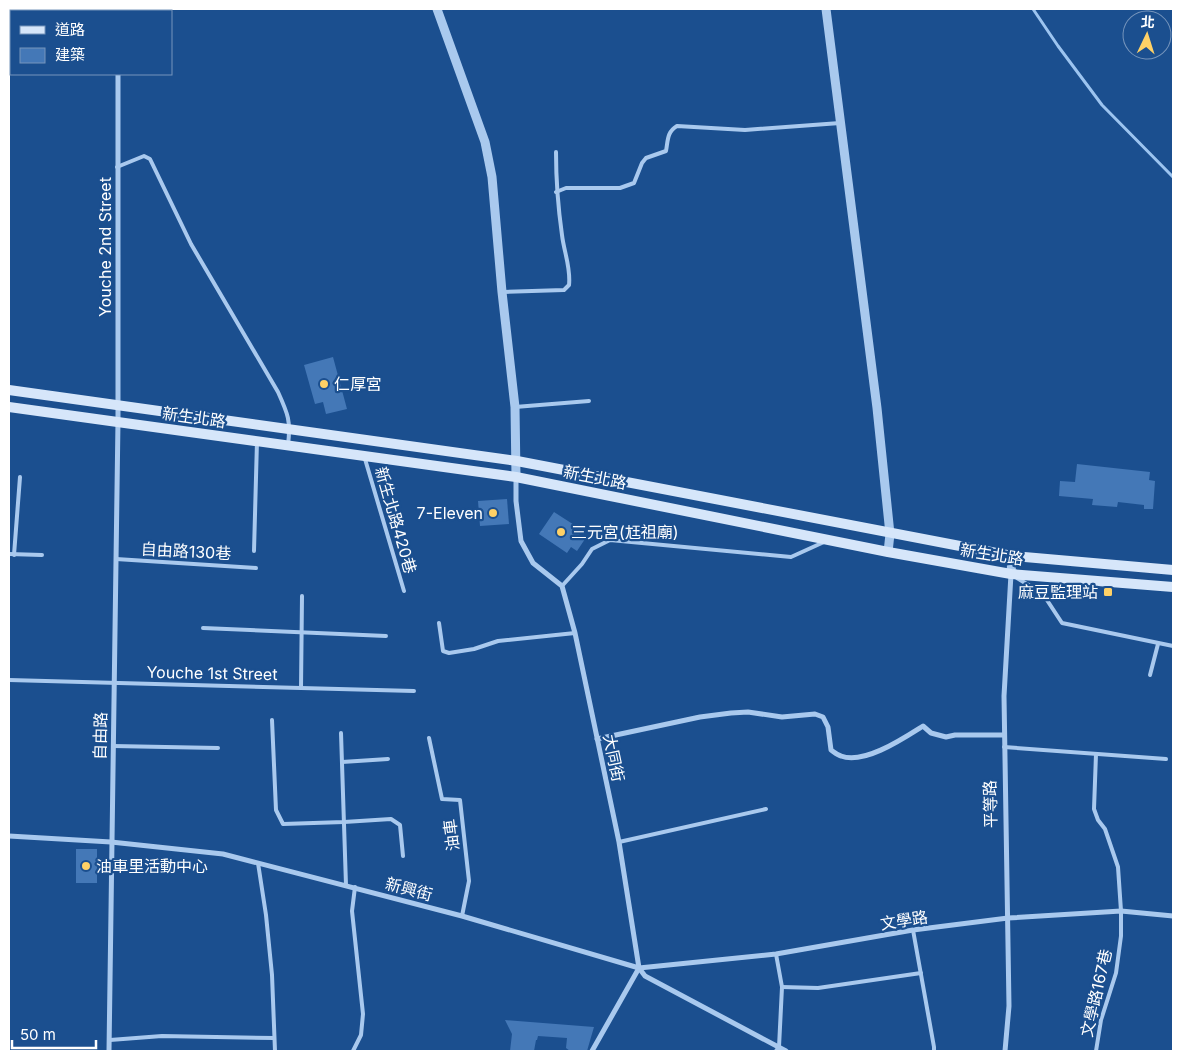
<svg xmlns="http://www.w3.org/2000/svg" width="1182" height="1060" font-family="Inter,'Noto Sans TC',sans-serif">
<rect width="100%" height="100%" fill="#1b4f8f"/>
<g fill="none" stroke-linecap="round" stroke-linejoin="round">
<polyline stroke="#9cc4f0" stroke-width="3" points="1033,9 1058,46 1102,105 1173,177"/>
</g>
<g fill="#4478b7">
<polygon points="333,357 347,409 326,414 323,402 315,404 304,365"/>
<polygon points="1077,464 1150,472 1149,480 1155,481 1153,509 1144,509 1144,505 1118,502 1117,507 1092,505 1093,499 1059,496 1060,481 1075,482"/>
<polygon points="507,499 509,524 480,526 478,501"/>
<polygon points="554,512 582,530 579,535 585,539 577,551 571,547 567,553 539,534"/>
<rect x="76" y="849" width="21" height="34"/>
<polygon points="505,1020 594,1027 587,1051 570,1051 566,1048 567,1038 538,1036 537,1040 536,1040 534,1051 510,1051 512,1034"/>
</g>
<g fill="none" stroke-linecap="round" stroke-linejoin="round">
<g stroke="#a9c9ee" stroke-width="4">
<polyline points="27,9 28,11"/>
<path d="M117,167L144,156L150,159L191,244L278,392C288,414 291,421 288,445"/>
<path d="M556,192L566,188H620L634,183L642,163L646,158L666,151C668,140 667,132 677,126L745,130L840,123"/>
<path d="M503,292L564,290L569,285C571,268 564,252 562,235C558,207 556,180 556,152"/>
<polyline points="515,407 589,401"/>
<polyline points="365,459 404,591"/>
<polyline points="254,551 257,441"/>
<polyline points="9,554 42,555"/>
<polyline points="14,555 20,477"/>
<polyline points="116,559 256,568"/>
<polyline points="1017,578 1043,594 1062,623 1173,646"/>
<polyline points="562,586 582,564 592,549 610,540 791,557 824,542"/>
<polyline points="439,623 443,651 449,653 474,649 498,641 575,633"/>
<polyline points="203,628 386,636"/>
<polyline points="1150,675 1158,644"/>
<polyline points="9,680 414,691"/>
<polyline points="301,688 302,596"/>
<polyline points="272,720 276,810 283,824 344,822 391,819 400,825 403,856"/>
<polyline points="341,733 346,885"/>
<polyline points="429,738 442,799 460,800 469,881 462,916"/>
<polyline points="113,746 218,748"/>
<polyline points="1004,747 1166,759"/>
<polyline points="1096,754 1094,809 1098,820 1105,829 1118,867 1121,911 1121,936 1116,973 1101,1020 1096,1051"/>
<polyline points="342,762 388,759"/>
<polyline points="619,842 766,809"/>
<polyline points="258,863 266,915 272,975 275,1051"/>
<polyline points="913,930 934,1047 934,1051"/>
<polyline points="782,987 818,988 921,973"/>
<polyline points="110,1040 162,1036 274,1038"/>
<polyline points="353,1051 361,1035 363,1014 352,911 355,887"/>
<polyline points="776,1051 779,1047 782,987 776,954"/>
</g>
<g stroke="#a9c9ee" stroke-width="5">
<polyline points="118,11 118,9"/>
<polyline points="516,477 516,501 521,541 533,563 562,586 575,633 619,842 639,968 592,1051"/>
<path d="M597,739L700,717L731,713L748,712L782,717L815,714L823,717L828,727L831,750C834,752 837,755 841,756C864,765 904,738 923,726L931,733L946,737L955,735H1003"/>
<polyline points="9,836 111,842 223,854 462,916 639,968 645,976 786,1051"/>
<polyline points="639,968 776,954 913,930 1008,918 1121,911 1173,916"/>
<polyline points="109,1051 118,421 118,74"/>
<polyline points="1005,1051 1009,1006 1004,696 1011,574"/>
</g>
<g stroke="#a9c9ee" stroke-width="9">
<polyline points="437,9 485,142 492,177 502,292 515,407 516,477"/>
<polyline points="826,9 877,408 890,534 888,552"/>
<polyline points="1011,574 1012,556"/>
</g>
<g stroke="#d6e6fa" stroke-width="10">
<polyline points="9,390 517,461 1012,556 1173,570"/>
<polyline points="9,407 516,477 888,552 1011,574 1173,587"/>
</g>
</g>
<g fill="#ffd166" stroke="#1b4f8f" stroke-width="2">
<circle cx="324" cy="384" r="5"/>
<circle cx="493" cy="513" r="5"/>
<circle cx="561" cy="532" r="5"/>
<rect x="1103" y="587" width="10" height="10" rx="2.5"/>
<circle cx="86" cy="866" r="5"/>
</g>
<g text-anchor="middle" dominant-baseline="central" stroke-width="4.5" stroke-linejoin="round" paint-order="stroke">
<g font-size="16" fill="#fff" stroke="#1b4f8f">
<text transform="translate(105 247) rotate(-90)">Youche 2nd Street</text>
<text transform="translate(194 417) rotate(8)">新生北路</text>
<text transform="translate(595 477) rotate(11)">新生北路</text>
<text transform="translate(396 520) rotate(74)">新生北路420巷</text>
<text transform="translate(186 551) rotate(3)">自由路130巷</text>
<text transform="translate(992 554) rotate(9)">新生北路</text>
<text transform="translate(212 673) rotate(1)">Youche 1st Street</text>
<text transform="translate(100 736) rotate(-89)">自由路</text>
<text transform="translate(614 758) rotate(78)">大同街</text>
<text transform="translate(990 804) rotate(-91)">平等路</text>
<text transform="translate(451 835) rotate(-97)">油車</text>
<text transform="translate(409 889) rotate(15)">新興街</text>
<text transform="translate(904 920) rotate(-9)">文學路</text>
<text transform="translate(1096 993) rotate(-77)">文學路167巷</text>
</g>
<g font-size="16" fill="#fff" stroke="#1b4f8f" text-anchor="start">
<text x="334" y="384">仁厚宮</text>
<text x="483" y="513" text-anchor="end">7-Eleven</text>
<text x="571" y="532">三元宮(尪祖廟)</text>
<text x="1098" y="592" text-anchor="end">麻豆監理站</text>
<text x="96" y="866">油車里活動中心</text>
</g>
</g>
<rect width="1182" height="1060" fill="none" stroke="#ffffff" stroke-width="20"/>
<rect x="10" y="10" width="162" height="65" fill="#1b4f8f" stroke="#7695bc"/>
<rect x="20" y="26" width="25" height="8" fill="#d6e6fa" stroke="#7695bc"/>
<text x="55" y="35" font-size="15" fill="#ffffff">道路</text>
<rect x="20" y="48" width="25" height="15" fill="#4478b7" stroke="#7695bc"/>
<text x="55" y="60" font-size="15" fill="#ffffff">建築</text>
<g transform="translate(1147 35) rotate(4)"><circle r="24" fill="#1b4f8f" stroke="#7695bc"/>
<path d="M0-4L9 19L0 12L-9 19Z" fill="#ffd166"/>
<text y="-8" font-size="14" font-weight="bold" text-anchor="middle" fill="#ffffff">北</text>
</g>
<path d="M12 1040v8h84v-8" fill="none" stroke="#ffffff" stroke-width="2.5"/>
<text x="20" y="1040" font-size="15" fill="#ffffff" stroke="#1b4f8f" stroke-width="4" paint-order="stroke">50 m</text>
</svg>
